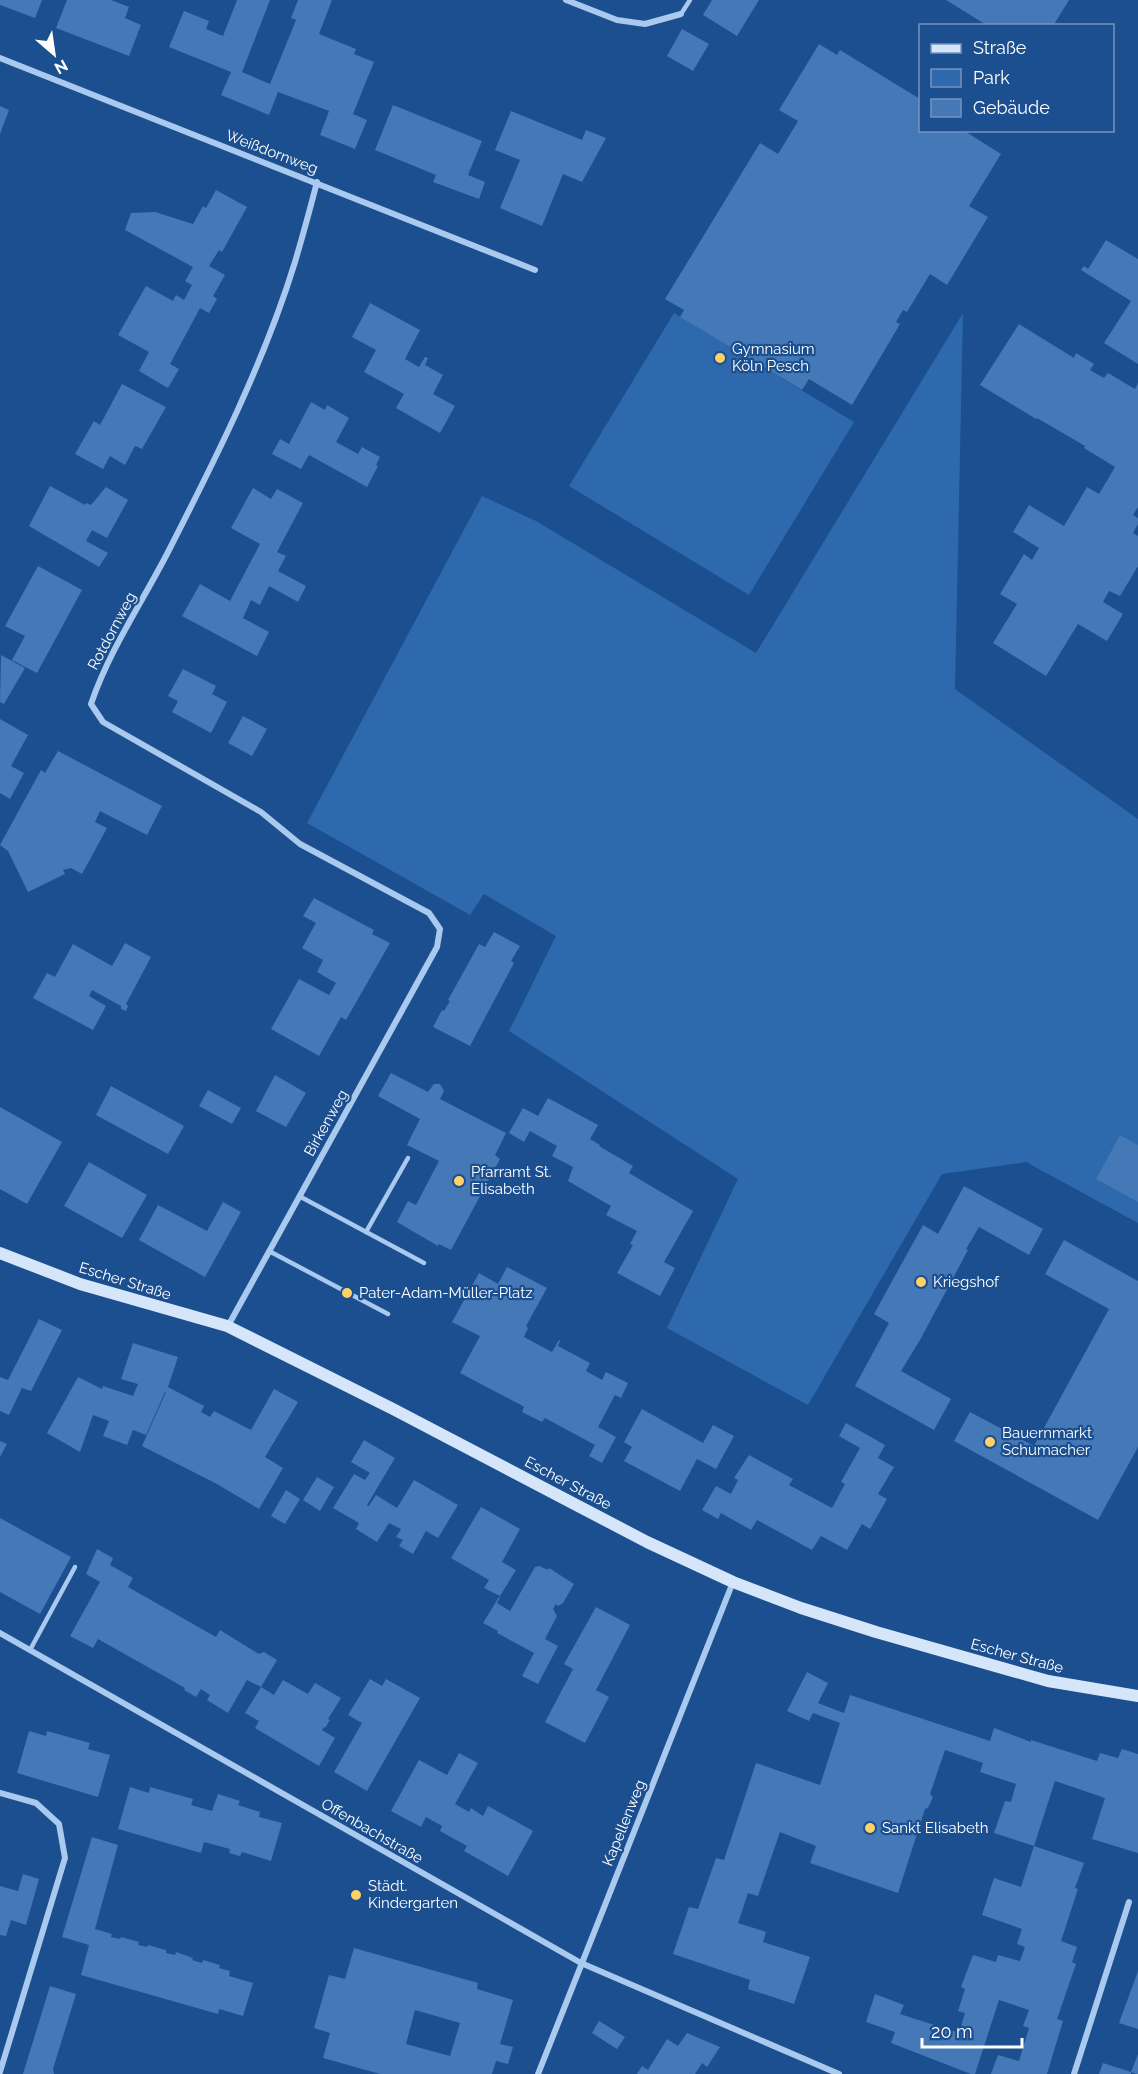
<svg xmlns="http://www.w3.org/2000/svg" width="1138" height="2074" font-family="Raleway,sans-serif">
<rect width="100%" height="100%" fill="#1b4f8f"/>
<g fill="#2e69ad">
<polygon points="674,313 854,422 749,595 569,486"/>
<polygon points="963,313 955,689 1138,819 1138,1223 1026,1162 942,1174 808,1405 667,1328 738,1179 509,1031 556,936 484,894 470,915 307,823 482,496 536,521 756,653"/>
</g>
<g fill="#4478b7" fill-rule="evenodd">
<polygon points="0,0 42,0 35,18 0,5"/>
<polygon points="67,0 111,0 129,7 125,18 141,25 129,56 56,28"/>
<polygon points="237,0 270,0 242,72 270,84 296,20 291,18 298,0 332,0 319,34 356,49 354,54 374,62 353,114 367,120 355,149 320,135 329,111 278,92 269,115 221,95 231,72 169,47 184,11 209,21 206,29 223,36"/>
<polygon points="712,0 759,0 737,36 703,15"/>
<polygon points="946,0 1069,0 1053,26 988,26"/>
<polygon points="682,29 709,44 693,71 667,56"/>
<polygon points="819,44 837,55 840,50 920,99 920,130 963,130 1001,154 969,206 988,217 947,285 930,274 907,312 903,310 896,322 900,324 852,405 809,379 802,390 680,317 684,310 665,299 760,143 778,154 798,121 779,110"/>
<polygon points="393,105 482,141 468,175 485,182 479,199 433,182 436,175 375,150"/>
<polygon points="0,106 9,110 0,134"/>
<polygon points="511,111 582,140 586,130 606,138 582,182 563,174 542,226 500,208 520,160 495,150"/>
<polygon points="216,190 247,207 222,252 219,250 209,266 225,275 213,296 217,299 209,313 200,308 170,364 179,369 168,388 139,371 149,352 118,335 146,286 173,301 176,295 184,300 192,285 185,281 193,267 125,230 131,213 155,212 193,224 203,206 206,208"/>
<polygon points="1106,240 1138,259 1138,364 1104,343 1131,301 1081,270 1084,266 1088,269"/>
<polygon points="370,303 420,330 405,359 419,367 425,357 428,358 425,365 443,375 433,394 455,406 440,433 396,408 404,394 364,372 376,350 352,337"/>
<polygon points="1019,324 1074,358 1076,353 1094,364 1090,370 1104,378 1108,373 1135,389 1138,383 1138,507 1133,515 1138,518 1138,524 1133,533 1138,536 1138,566 1120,596 1109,591 1103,602 1123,614 1107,641 1078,624 1046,676 993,643 1017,604 1000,594 1024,554 1032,560 1039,548 1013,532 1029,505 1064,526 1087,487 1099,494 1115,467 1084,448 1085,446 1037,418 1036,419 980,385"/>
<polygon points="122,384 166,407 142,449 135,446 125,465 110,456 103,469 75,454 94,421 100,425"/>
<polygon points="311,402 325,410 327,405 349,418 336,442 358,454 362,447 380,457 376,465 378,466 367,487 309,455 301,469 272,454 280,439 289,444"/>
<polygon points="50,486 85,505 86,503 91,505 106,487 128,500 107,538 92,530 86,541 108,553 99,567 29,526"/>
<polygon points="253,488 271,499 277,489 303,503 277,552 286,556 278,571 306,586 298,602 269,586 260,605 251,600 243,618 269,632 257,656 182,616 200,584 230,601 260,544 231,528"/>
<polygon points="38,566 82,590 37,673 12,660 25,636 5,626"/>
<polygon points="1,655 25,668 4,704 0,702"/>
<polygon points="183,669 216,686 212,694 227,702 211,733 172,712 178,701 168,696"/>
<polygon points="243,716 267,729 252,756 228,743"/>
<polygon points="0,719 28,735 11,766 24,773 10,799 0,793"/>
<polygon points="58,751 162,806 147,835 100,811 95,822 107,828 82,874 71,868 63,870 65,874 28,892 8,851 0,845 41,770 45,773"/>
<polygon points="314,898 374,930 372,934 390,943 346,1020 341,1017 319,1056 271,1029 299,979 329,995 336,983 317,972 323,960 302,948 316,923 303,916"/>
<polygon points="494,932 520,946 511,961 514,963 470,1046 433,1027 442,1010 444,1011 450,1001 448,1000 479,944 485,947"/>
<polygon points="125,943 151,957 126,1004 128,1006 126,1011 121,1009 121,1006 92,990 89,996 106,1006 93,1030 33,998 47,973 55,977 73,944 112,966"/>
<polygon points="391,1073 428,1092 434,1084 440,1084 444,1091 440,1099 506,1133 495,1155 500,1159 451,1250 439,1244 438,1246 397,1222 408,1201 416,1205 439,1161 407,1145 420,1119 378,1096"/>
<polygon points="275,1075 306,1093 286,1127 256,1111"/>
<polygon points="111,1086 184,1126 168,1154 96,1115"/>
<polygon points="208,1090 241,1108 232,1124 199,1106"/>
<polygon points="548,1098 598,1125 590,1139 600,1145 599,1146 633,1166 629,1173 693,1211 664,1262 675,1268 660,1296 617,1273 633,1245 630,1244 637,1231 606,1215 611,1206 568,1181 573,1167 552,1156 557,1146 530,1131 524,1142 509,1133 523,1108 538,1116"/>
<polygon points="0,1107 62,1142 27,1204 0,1189"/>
<polygon points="1120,1135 1138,1145 1138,1202 1096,1179"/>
<polygon points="89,1162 147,1195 122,1238 64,1206"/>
<polygon points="964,1186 1043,1229 1029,1255 979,1227 966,1249 968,1250 920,1340 901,1371 951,1399 934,1430 855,1386 889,1323 874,1314 923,1225 938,1234"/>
<polygon points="223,1202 241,1212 205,1277 139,1240 158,1205 207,1231"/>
<polygon points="1064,1240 1138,1281 1138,1447 1098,1520 954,1441 970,1412 1034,1446 1109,1309 1045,1274"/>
<polygon points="507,1267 547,1288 526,1326 528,1328 524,1337 552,1352 559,1340 560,1341 558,1346 590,1363 586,1371 602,1380 606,1372 628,1383 621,1398 615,1395 598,1427 616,1437 602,1463 589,1456 595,1445 545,1418 542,1422 522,1412 524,1407 521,1405 460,1373 480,1336 452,1322 479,1273 498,1284"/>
<polygon points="39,1319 62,1330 31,1391 22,1388 9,1415 0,1411 0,1377 8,1380"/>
<polygon points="133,1343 178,1357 168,1387 204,1406 201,1412 210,1417 214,1411 251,1430 274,1389 298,1402 265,1457 283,1468 259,1509 217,1484 142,1446 166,1392 165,1392 146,1435 133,1430 127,1445 103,1436 109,1421 93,1415 80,1452 47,1433 78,1377 102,1389 103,1386 133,1396 138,1384 121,1379"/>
<polygon points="642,1409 703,1443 713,1425 734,1436 716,1469 697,1459 680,1491 624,1461 632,1447 624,1442"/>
<polygon points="846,1423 885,1445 878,1458 894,1467 878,1494 887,1499 870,1529 862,1524 847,1550 821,1536 812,1550 757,1520 751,1530 721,1513 718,1519 702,1510 716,1486 731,1494 738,1480 734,1478 749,1455 793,1479 789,1485 832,1508 845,1484 841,1482 860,1448 839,1436"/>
<polygon points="364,1440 395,1458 367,1505 369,1506 376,1495 397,1508 414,1480 458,1505 438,1538 426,1531 413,1554 399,1546 403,1540 396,1537 401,1529 389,1523 377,1542 356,1529 359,1523 333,1508 354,1474 365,1480 370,1473 351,1462"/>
<polygon points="0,1441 7,1444 0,1457"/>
<polygon points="317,1477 334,1487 320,1511 303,1500"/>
<polygon points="286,1490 300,1499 285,1524 271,1516"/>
<polygon points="481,1507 520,1529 502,1562 516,1570 500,1596 484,1588 489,1580 451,1558"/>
<polygon points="0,1518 71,1557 40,1614 0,1592"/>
<polygon points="97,1549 113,1558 110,1565 133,1578 128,1587 216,1637 220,1630 259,1654 264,1652 277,1660 261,1687 247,1680 228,1713 207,1700 210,1695 201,1689 196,1697 184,1690 185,1688 98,1639 93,1648 70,1636 100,1582 86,1574"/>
<polygon points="539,1566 548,1570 549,1568 574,1584 563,1603 558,1606 556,1604 553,1609 557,1616 545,1639 558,1646 538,1684 522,1676 534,1653 497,1633 498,1631 483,1623 499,1597 500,1598 497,1603 510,1611 535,1567"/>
<polygon points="596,1607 630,1625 596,1690 609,1697 585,1743 545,1722 573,1669 564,1664"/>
<polygon points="807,1672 828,1683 818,1703 844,1713 850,1695 990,1741 994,1728 1031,1742 1031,1740 1097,1761 1100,1753 1118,1758 1122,1749 1138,1754 1138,1853 1092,1839 1105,1798 1055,1781 1034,1846 994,1833 1005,1801 1011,1802 1016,1784 980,1772 983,1763 945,1750 930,1794 933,1797 928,1808 925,1809 898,1893 810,1863 816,1846 780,1832 758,1896 748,1893 738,1923 766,1932 763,1942 810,1957 794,2004 748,1989 750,1980 673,1954 689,1907 698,1909 716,1858 724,1860 756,1763 820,1785 840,1723 813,1713 809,1721 787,1711"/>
<polygon points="370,1679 382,1686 386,1679 420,1698 367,1791 334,1772 362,1723 348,1715"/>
<polygon points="283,1680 308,1694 315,1683 341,1698 328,1719 330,1720 325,1728 324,1727 322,1730 335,1738 319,1766 255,1728 259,1721 245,1713 261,1687 274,1695"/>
<polygon points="29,1731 46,1736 47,1731 90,1743 88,1749 110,1755 98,1797 17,1773"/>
<polygon points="459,1753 478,1763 455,1804 469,1812 471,1808 483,1816 488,1806 533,1831 508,1876 464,1851 467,1846 440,1831 442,1826 426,1817 421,1827 391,1811 419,1760 447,1775"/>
<polygon points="130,1787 149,1793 150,1787 193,1799 191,1805 212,1811 218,1794 240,1801 238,1805 260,1812 259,1817 282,1823 271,1861 242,1852 240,1856 229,1853 230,1849 204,1842 201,1853 118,1829"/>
<polygon points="92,1837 118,1845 95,1929 112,1934 111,1937 120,1939 121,1937 139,1942 138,1945 147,1947 148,1945 166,1950 166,1953 175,1955 176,1952 193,1958 192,1960 202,1963 203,1960 220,1965 219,1968 230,1971 229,1976 253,1983 243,2016 219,2009 218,2014 81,1975 89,1945 62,1937"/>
<polygon points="1034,1846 1084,1863 1075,1888 1078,1889 1061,1941 1077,1947 1072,1962 1076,1964 1057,2019 1063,2021 1047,2074 991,2074 998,2055 1019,2061 1029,2028 1023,2026 1029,2010 999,2000 975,2074 971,2074 891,2043 895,2032 866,2022 875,1994 904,2005 900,2014 959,2033 965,2013 958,2011 965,1989 961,1987 973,1955 996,1962 998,1955 1020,1961 1025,1947 1017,1944 1022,1929 982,1915 994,1878 1021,1887"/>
<polygon points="23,1874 39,1879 26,1925 11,1920 6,1936 0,1935 0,1886 18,1891"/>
<path d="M354,1948L478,1983L477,1989L513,2000L500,2044L513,2047L508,2064L496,2061L492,2074H380L323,2058L330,2033L314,2028L329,1975L345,1979ZM415,2010L460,2023L450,2056L406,2044Z"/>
<polygon points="1138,1971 1138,2029 1119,2023"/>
<polygon points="50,1986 76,1994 53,2069 54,2074 23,2074"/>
<polygon points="599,2021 625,2037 617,2049 592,2033"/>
<polygon points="687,2033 720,2047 707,2067 702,2063 695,2074 637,2074 642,2066 648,2070 667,2039 678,2046"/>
<polygon points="1138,2054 1138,2074 1137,2074 1131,2072"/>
<polygon points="1103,2063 1131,2072 1131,2074 1099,2074"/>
</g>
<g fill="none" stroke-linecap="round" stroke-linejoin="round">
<g stroke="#a9c9ee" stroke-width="4.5">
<polyline points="681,14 690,0"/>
<polyline points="299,1196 424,1263"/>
<polyline points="366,1232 408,1158"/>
<polyline points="269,1251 388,1314"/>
<polyline points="30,1650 75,1567"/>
</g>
<g stroke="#a9c9ee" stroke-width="6">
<polyline points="566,0 617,20 645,24 681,14"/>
<polyline points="0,58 535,270"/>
<path d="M228,1326L437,947L440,929L429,913L300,844L261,812L103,722L91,704C109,651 141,604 167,554C215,460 264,363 295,262C303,235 310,209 317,182"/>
<polyline points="0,1633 581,1963 839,2074"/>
<polyline points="0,1793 36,1803 59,1824 65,1858 0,2072"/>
<polyline points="538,2074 733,1582"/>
<polyline points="1074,2074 1129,1902"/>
</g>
<polyline stroke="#d6e6fa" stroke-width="12" points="0,1253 80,1284 227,1326 393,1409 647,1542 733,1582 801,1608 876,1632 1048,1681 1138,1696"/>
</g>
<g fill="#ffd166" stroke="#1b4f8f" stroke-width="2">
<circle cx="720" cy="358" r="6"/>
<circle cx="459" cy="1181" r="6"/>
<circle cx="921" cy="1282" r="6"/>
<circle cx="347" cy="1293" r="6"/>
<circle cx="990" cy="1442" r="6"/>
<circle cx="870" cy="1828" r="6"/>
<circle cx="356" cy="1895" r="6"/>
</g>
<g text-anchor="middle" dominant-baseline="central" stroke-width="4.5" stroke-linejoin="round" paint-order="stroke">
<g font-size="15" fill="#fff" stroke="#1b4f8f">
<text transform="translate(272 152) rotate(21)">Weißdornweg</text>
<text transform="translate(112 631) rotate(-62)">Rotdornweg</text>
<text transform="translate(326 1123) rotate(-61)">Birkenweg</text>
<text transform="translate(125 1281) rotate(17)">Escher Straße</text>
<text transform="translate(568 1483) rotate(28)">Escher Straße</text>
<text transform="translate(1017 1656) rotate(15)">Escher Straße</text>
<text transform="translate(624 1823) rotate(-68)">Kapellenweg</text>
<text transform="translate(372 1831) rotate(30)">Offenbachstraße</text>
</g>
<g font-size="15" fill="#fff" stroke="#1b4f8f" text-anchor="start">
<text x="732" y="349">Gymnasium<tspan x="732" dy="17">Köln Pesch</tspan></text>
<text x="471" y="1172">Pfarramt St.<tspan x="471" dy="17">Elisabeth</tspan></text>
<text x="933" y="1282">Kriegshof</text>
<text x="359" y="1293">Pater-Adam-Müller-Platz</text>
<text x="1002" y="1433">Bauernmarkt<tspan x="1002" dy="17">Schumacher</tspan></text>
<text x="882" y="1828">Sankt Elisabeth</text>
<text x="368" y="1886">Städt.<tspan x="368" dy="17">Kindergarten</tspan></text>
</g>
</g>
<rect x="919" y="24" width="195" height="108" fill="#1b4f8f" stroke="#7695bc" stroke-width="1.5"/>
<rect x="931" y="44" width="30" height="9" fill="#d6e6fa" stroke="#7695bc" stroke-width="1.5"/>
<text x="973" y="54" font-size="18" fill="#ffffff">Straße</text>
<rect x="931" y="69" width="30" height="18" fill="#2e69ad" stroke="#7695bc" stroke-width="1.5"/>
<text x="973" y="84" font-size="18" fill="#ffffff">Park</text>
<rect x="931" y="99" width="30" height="18" fill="#4478b7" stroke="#7695bc" stroke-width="1.5"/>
<text x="973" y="114" font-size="18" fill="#ffffff">Gebäude</text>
<g transform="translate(54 54) rotate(151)" stroke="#1b4f8f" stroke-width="4.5" paint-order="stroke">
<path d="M0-4.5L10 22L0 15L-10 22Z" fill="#ffffff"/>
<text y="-9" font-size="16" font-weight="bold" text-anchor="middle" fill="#ffffff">N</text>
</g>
<path d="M922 2038v9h100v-9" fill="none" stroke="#ffffff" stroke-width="3"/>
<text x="931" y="2038" font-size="18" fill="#ffffff" stroke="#1b4f8f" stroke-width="4.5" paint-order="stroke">20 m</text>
</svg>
